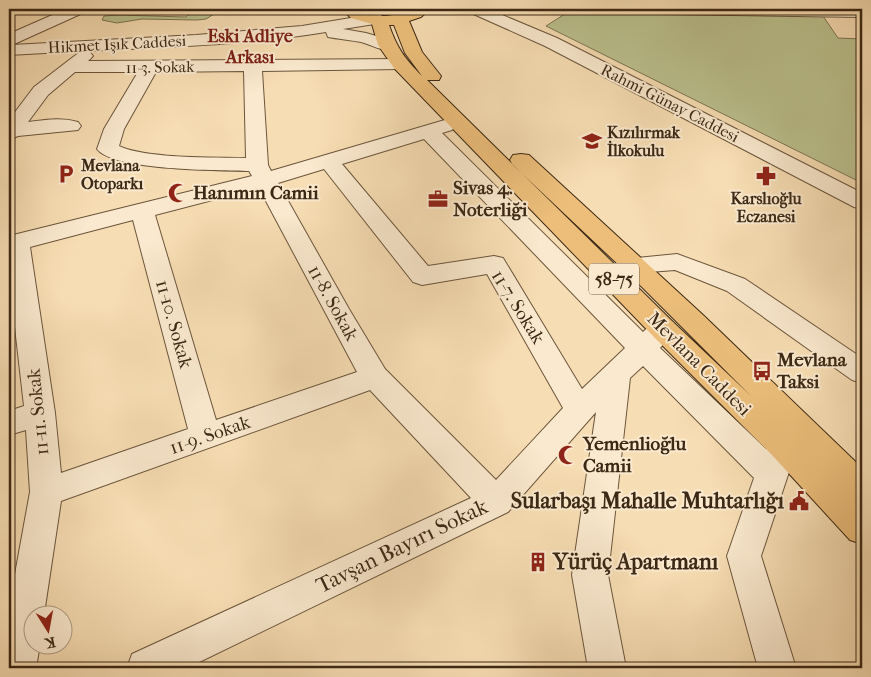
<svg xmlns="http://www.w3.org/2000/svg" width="871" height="677" font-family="'IM FELL French Canon',serif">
<rect width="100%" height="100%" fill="#f7ddb3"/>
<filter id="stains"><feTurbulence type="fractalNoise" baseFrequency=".004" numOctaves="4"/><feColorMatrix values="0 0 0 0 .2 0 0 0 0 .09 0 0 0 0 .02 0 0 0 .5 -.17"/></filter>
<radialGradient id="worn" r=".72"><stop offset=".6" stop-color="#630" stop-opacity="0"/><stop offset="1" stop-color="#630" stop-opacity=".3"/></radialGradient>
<g fill="#bbc18e" stroke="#7c7452">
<polygon points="188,9 201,9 214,12 214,14 206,19 197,20 142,19 117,23 102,20 104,16 118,15 186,17 189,14 184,11"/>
<polygon points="568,12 823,16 838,38 862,39 862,183 546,26"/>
</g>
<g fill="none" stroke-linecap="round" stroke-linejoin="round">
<defs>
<g id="minor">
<path d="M66,9H87L85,12L12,45L196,35L302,26L375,14L381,15L383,19L381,23L343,29L366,33L393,41L396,45L393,49C382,52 372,45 361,42C350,40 339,39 328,37L326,32C247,45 166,47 86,51L90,52L93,56L88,61L400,59L406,60L409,64L406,68L400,69L262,71L268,165L271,171L438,122L445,120L452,122L455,126L452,130L442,133L643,332C653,322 659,318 673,322L677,329L660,348L766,449L778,444L789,448L794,457L761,556L796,668H758L727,556L754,478L643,366L630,378L608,575L626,668H588L572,575L596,412L508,512L187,668H127L132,654L471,498L370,390L61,501L44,614H32V644H40L36,668H9V607L30,492L26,430L9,435V411L24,406L9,275V236L252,176L249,171C221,170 113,171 97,149L104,129L138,72H75L48,95L28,122C45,120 61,117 78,122L81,126L78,130L18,136L9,140V120L34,87L81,51L9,55V34ZM244,71L246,158C215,157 146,159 119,146L124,129L156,72ZM424,139L625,348L582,389L503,258L494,256L428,266L342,164ZM324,169L413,282L422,285L487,274L563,408L496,480L385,369L349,309L278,183ZM259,188L357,372L216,420L155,215ZM133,220L188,429L61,473L55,413L30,247Z"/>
<polygon points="467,9 488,9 557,38 862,193 862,209 854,207 545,46 469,12"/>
<polygon points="655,9 862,9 862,17 663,14 657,12"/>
<polygon points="677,254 745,279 862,358 862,383 852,380 727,291 675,270 636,273 627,271 623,265 627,259"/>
</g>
<path id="major" d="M342,9C359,8 368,15 384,16C394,16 401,12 410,9C416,8 424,9 430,9L421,17L409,21L422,52L441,76L439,80H427L673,322L751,396L642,287L513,165L510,160L513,155L521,154L529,155L703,315L862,468V503L858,502L862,506V544L850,540L772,455L653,336L394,68L378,45L372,24L351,18ZM389,25H394L405,53L422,76C405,59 397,48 389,25Z"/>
</defs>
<use href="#minor" stroke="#6b553c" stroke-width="2"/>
<use href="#major" stroke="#3c2815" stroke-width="2"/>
<use href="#minor" fill="#fae9ce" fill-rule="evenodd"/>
<use href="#major" fill="#ecbe7a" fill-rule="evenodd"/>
</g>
<defs>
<symbol id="school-bare" viewBox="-9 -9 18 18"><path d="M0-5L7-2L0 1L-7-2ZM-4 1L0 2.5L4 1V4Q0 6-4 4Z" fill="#8f2418" stroke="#fae9ce" stroke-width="2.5" paint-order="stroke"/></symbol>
<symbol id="parking-bare" viewBox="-9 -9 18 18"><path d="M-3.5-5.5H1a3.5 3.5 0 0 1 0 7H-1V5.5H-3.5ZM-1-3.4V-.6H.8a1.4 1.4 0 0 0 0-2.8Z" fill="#8f2418" stroke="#fae9ce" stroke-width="2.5" paint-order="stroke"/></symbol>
<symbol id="pharmacy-bare" viewBox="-9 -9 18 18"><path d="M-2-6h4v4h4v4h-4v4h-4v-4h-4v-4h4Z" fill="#8f2418" stroke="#fae9ce" stroke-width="2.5" paint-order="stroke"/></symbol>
<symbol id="mosque-bare" viewBox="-9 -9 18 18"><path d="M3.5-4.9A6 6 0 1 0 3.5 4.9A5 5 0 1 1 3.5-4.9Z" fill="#8f2418" stroke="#fae9ce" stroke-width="2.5" paint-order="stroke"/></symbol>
<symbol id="office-bare" viewBox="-9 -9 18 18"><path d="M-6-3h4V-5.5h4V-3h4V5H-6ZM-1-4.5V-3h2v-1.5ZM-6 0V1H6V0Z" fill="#8f2418" stroke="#fae9ce" stroke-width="2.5" paint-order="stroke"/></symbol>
<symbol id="bus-bare" viewBox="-9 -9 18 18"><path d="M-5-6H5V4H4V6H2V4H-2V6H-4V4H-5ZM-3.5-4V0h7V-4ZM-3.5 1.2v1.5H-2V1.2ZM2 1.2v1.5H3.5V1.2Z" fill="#8f2418" stroke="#fae9ce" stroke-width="2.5" paint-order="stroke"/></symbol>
<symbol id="civic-bare" viewBox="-9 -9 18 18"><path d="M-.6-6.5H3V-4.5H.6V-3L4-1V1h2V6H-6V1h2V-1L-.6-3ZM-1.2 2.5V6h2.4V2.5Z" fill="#8f2418" stroke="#fae9ce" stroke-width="2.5" paint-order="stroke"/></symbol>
<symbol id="building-bare" viewBox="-9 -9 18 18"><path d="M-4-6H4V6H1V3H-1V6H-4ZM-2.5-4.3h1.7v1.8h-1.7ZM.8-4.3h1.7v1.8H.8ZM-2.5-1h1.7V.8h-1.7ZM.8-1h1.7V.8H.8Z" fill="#8f2418" stroke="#fae9ce" stroke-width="2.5" paint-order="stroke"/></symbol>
</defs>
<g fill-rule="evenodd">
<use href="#school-bare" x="578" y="127" width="28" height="28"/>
<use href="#parking-bare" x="52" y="160" width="28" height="28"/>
<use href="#pharmacy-bare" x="752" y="162" width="28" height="28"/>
<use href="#mosque-bare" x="164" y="179" width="28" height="28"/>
<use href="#office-bare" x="424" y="185" width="28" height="28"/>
<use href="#bus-bare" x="748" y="357" width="28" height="28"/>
<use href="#mosque-bare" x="554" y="441" width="28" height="28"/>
<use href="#civic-bare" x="785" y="487" width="28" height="28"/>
<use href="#building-bare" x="524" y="548" width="28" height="28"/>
</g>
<g text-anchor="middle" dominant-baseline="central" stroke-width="4" stroke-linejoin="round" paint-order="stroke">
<g font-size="16" fill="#3c2815" stroke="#fae9ce">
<text transform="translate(117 44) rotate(-3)">Hikmet Işık Caddesi</text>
<text transform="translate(160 67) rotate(-1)">11-3. Sokak</text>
<text transform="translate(670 103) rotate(27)">Rahmi Günay Caddesi</text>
</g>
<g font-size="16" font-weight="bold" fill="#3c2815" stroke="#fae9ce" text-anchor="start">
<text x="607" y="132">Kızılırmak<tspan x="607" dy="18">İlkokulu</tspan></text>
<text x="81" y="165">Mevlana<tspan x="81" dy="18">Otoparkı</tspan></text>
<text x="766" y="198" text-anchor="middle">Karslıoğlu<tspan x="766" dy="18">Eczanesi</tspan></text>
</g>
<g font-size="18" font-weight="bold" fill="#7a1f14" stroke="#fae9ce">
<text x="250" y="36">Eski Adliye<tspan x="250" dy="21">Arkası</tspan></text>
</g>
<rect fill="#fae9ce" stroke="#75624c" stroke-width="1" x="589" y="263.5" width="50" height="31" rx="4"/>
<g font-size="18" font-weight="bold" fill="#3c2815">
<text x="614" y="279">58-75</text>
</g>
<g font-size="19" font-weight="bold" fill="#3c2815" stroke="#fae9ce" text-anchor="start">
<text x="453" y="188">Sivas 4.<tspan x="453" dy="22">Noterliği</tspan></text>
<text x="193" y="193">Hanımın Camii</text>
<text x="777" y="360">Mevlana<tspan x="777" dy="22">Taksi</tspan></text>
<text x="583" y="444">Yemenlioğlu<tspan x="583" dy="22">Camii</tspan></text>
</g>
<g font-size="19" fill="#3c2815" stroke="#fae9ce">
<text transform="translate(333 303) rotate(61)">11-8. Sokak</text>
<text transform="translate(518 307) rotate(58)">11-7. Sokak</text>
<text transform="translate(174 324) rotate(74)">11-10. Sokak</text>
<text transform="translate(699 364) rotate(45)">Mevlana Caddesi</text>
<text transform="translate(38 412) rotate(-96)">11-11. Sokak</text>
<text transform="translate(210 435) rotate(-19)">11-9. Sokak</text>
</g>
<g font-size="22" font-weight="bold" fill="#3c2815" stroke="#fae9ce" text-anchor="end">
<text x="784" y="501">Sularbaşı Mahalle Muhtarlığı</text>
<text x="553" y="562" text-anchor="start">Yürüç Apartmanı</text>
</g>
<g font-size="22" fill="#3c2815" stroke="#fae9ce">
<text transform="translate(402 546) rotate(-26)">Tavşan Bayırı Sokak</text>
</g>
</g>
<rect width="871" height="677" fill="none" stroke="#f7ddb3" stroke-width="30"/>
<rect x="10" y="10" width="851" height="657" fill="none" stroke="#3c2815" stroke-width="2.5"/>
<rect x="15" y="15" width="841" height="647" fill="none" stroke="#3c2815"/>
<g transform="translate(48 630) rotate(169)"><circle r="24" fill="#fae9ce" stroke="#ae9c84"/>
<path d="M0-4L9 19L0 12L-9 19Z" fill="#8f2418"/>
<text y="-8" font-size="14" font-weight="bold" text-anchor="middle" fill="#3c2815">K</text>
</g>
<rect width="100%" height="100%" filter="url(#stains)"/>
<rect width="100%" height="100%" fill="url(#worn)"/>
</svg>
